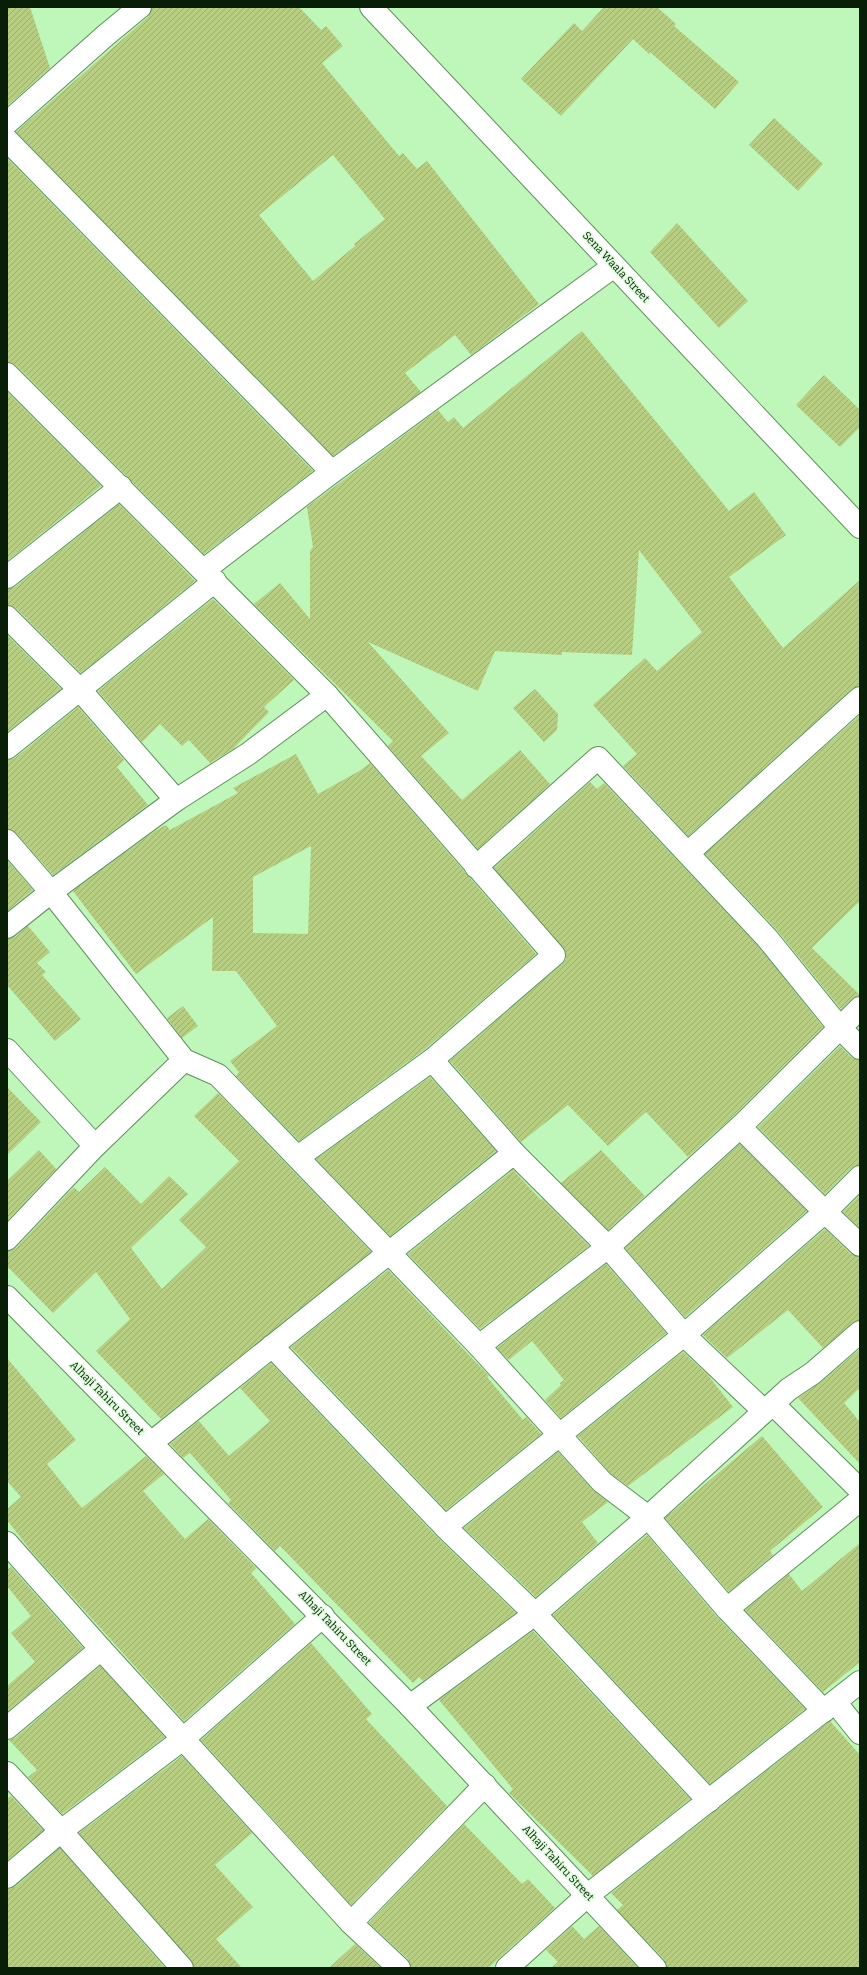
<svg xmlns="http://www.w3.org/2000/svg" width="867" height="1975" font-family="Bitter,serif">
<defs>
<pattern id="building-hatch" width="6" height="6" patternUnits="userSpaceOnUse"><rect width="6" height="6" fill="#b6cd82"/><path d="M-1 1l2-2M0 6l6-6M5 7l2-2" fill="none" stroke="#9bb06f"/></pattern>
</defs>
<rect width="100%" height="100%" fill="#bef7b9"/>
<g fill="url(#building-hatch)" fill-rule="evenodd">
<polygon points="7,7 30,7 50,68 7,106"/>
<path d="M152,7H299L321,30L326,26L343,46L322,63L399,156L403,153L417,169L427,161L539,304L471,355L455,335L405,373L421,392L333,456L16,132L148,17ZM333,155L385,219L354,244L355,246L313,281L259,215Z"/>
<polygon points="604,7 657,7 676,24 674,26 739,82 715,109 650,52 649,54 633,39 561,116 521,79 574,23 582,31"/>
<polygon points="774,118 823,164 798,191 749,145"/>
<polygon points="7,158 313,471 204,554 16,365 7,362"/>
<polygon points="677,223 748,301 719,328 650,252"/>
<polygon points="582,331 729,511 754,492 786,535 729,577 783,648 860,580 860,686 852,689 688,836 623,766 637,754 593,705 645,658 657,671 702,632 639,550 632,655 562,652 562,655 495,651 478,691 368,642 449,733 421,756 462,800 520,750 550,784 478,849 388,746 393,741 254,604 280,583 310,619 310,551 313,547 307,507 438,410 448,422 454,417 463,428"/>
<polygon points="824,375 860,410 860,427 840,447 796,405"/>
<polygon points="7,392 101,486 7,561"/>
<polygon points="119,504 195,581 81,673 16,608 7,605 7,589 15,587"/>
<polygon points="213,599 294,680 264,707 269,712 233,749 210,763 189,740 182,746 160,724 142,742 98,691"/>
<polygon points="7,635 61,689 7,732"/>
<polygon points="535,689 558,714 557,730 544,742 513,708"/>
<polygon points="78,707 124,760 117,767 148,805 53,875 16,833 7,829 7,760 15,758"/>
<polygon points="860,715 860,901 812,948 860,995 852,999 841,1009 776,929 705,854"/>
<path d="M296,754L318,794L361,770L370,763L536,954L424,1050L299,1141L236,1076L239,1072L230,1061L277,1026L236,971H212L213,917L136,974L73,891L155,831L166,825L170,830L238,793L233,788ZM311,846L308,934L253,933V877Z"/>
<polygon points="590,782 597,789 604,783 758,946 823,1027 731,1118 688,1157 646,1112 608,1146 568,1105 521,1142 450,1061 562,964 566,959 566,953 563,947 494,868"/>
<polygon points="7,860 33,890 7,911"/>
<polygon points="28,926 50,952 37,963 46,972 42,975 81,1019 55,1041 7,985 7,939 15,937"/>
<polygon points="183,1006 198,1026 182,1038 167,1018"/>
<polygon points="840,1046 851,1057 860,1060 860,1165 851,1168 825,1194 758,1127"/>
<polygon points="430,1077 496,1151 390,1236 316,1159"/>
<polygon points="7,1087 41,1122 7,1155"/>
<polygon points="218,1093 371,1252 161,1419 96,1351 130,1319 96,1272 53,1313 7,1266 7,1251 16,1248 74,1187 79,1192 105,1167 141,1204 169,1176 188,1194 131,1248 162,1289 206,1247 179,1220 239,1161 194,1116"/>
<polygon points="740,1144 807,1211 685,1317 625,1248"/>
<polygon points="39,1150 56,1169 7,1221 7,1181"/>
<polygon points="601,1150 645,1196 608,1230 561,1183"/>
<polygon points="513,1170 541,1200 542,1199 589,1246 480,1329 408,1254"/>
<polygon points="860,1195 860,1228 843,1212"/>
<polygon points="825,1229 851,1254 860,1257 860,1320 852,1323 823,1348 788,1310 727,1358 703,1335"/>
<polygon points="606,1264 666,1333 561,1418 545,1400 561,1385 560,1383 564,1380 532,1341 509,1360 497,1348"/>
<polygon points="388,1270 489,1376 487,1377 523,1420 526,1417 541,1434 446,1510 291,1347"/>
<polygon points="860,1349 860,1388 844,1403 860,1422 860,1464 798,1398 821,1382"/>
<polygon points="683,1352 707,1374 733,1407 628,1486 610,1473 578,1436"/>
<polygon points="7,1358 76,1440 47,1464 82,1508 146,1456 164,1474 143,1491 185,1539 208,1519 256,1568 251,1573 295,1624 184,1721 31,1551 7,1520 7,1509 21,1497 7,1481"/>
<polygon points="271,1363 436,1536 516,1613 423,1681 419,1677 413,1683 280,1546 275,1551 228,1503 231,1500 190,1453 183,1458 170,1444 199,1421 229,1456 270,1421 240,1388"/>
<polygon points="762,1436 823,1507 770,1551 773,1555 729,1592 665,1518"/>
<polygon points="558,1452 593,1490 608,1502 582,1522 598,1543 536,1597 464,1528"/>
<polygon points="647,1535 718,1618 805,1709 710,1784 553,1615"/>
<polygon points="860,1543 860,1662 823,1692 745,1610 789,1574 802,1591"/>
<polygon points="11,1567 83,1648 7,1712 7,1686 35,1662 11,1633 31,1616 7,1586 7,1570"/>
<polygon points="533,1631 690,1799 593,1876 509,1793 513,1789 439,1700"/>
<polygon points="311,1643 372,1714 366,1719 447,1806 351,1905 201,1740"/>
<polygon points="100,1666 165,1737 62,1814 28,1777 37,1770 9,1740 15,1738"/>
<polygon points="830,1721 860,1755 860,1968 667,1968 664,1959 617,1910 623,1905 611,1893"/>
<polygon points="182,1756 252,1833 215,1865 253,1907 216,1939 242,1968 194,1968 191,1960 79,1833"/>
<polygon points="11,1796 43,1830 7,1861 7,1799"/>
<polygon points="464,1824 522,1884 528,1879 555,1908 488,1968 411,1968 408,1959 369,1923"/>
<polygon points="60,1848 165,1968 7,1968 7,1889 15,1887"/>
<polygon points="572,1926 584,1939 599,1926 638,1968 551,1968 558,1962 546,1950"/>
<polygon points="355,1944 381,1968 329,1968"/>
</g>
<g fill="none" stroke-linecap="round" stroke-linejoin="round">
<defs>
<g id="minor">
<polyline points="371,7 860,527"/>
<polyline points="7,123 106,35 140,7"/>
<polyline points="7,140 332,472"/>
<polyline points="7,374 327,695 554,955 432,1060 298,1157"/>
<polyline points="204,570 332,472 614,266"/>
<polyline points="7,577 121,487"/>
<polyline points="7,617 81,691 176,800"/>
<polyline points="7,748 215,581"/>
<polyline points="7,841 51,892 184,1060 218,1075 479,1346 602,1482 648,1517 727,1609 824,1711"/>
<polyline points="688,853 860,698"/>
<polyline points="476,867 598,758 767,938 840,1028 860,1048"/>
<polyline points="7,927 51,892 176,800 248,754 327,695"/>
<polyline points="7,1050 95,1146"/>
<polyline points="432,1060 514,1153 608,1247 684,1335 764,1411"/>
<polyline points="740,1127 825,1212 860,1245"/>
<polyline points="7,1239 95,1146 184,1060"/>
<polyline points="7,1297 410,1706 655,1968"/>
<polyline points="272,1346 445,1527 535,1614 709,1801"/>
<polyline points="479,1346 608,1247 740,1127 860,1008"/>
<polyline points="773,1404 860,1490"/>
<polyline points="151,1443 514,1153"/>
<polyline points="445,1527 684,1335 825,1212 860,1177"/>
<polyline points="7,1543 101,1649 351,1923 399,1968"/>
<polyline points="727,1609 860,1500"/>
<polyline points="835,1702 860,1733"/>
<polyline points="410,1706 535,1614 648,1517 789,1389 813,1373 860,1332"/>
<polyline points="7,1728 101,1649"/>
<polyline points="7,1773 61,1831 182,1968"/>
<polyline points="7,1877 61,1831 183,1739 323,1616"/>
<polyline points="351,1923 485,1785"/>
<polyline points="507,1968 588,1895 860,1682"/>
</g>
</defs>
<use href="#minor" stroke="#5d9259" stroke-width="24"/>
<use href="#minor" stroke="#fff" stroke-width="22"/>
</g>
<g text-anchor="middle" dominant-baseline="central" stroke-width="3" stroke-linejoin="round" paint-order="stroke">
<g font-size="11" fill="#081e07" stroke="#dbfdd8">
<text transform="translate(616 267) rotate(47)">Sena Waala Street</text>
<text transform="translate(107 1398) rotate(45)">Alhaji Tahiru Street</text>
<text transform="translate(335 1628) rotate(46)">Alhaji Tahiru Street</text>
<text transform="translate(558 1863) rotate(47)">Alhaji Tahiru Street</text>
</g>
</g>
<rect width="867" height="1975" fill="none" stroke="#081e07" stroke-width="16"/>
</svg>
